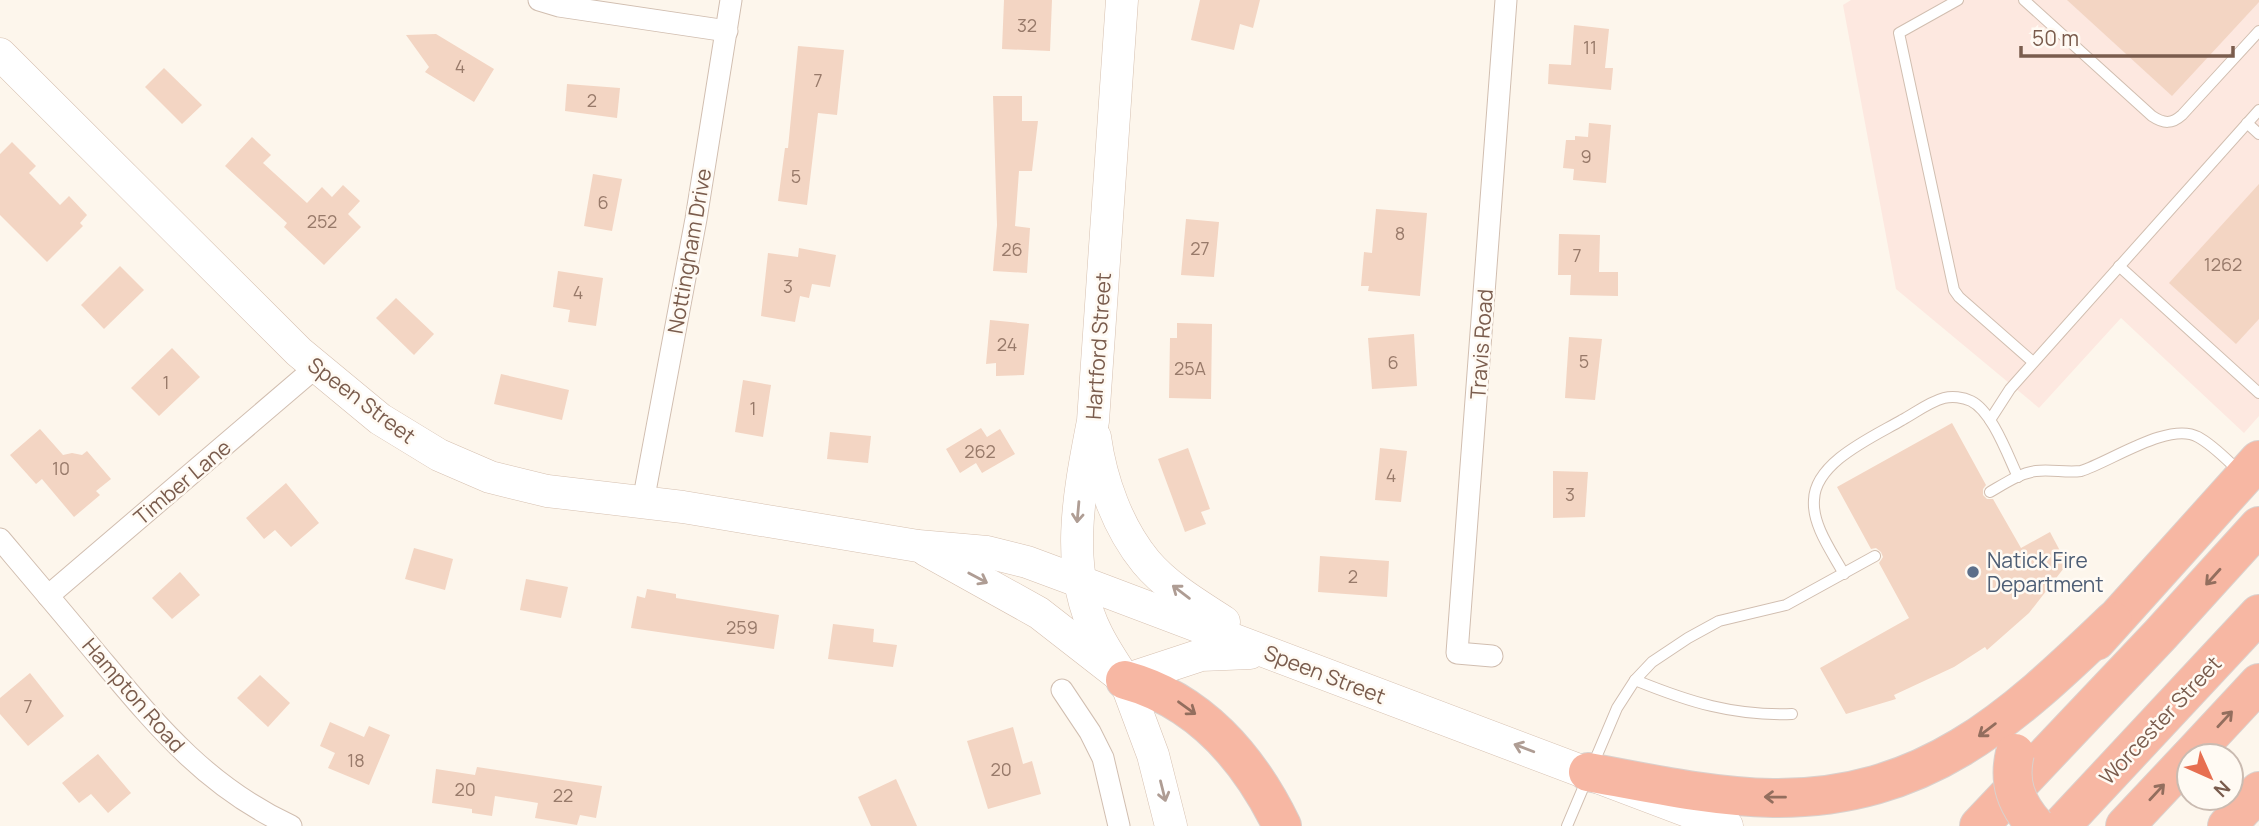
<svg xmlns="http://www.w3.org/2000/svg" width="2259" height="826" font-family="Manrope,sans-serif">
<rect width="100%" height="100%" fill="#fdf6ec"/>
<polygon fill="#fde8e0" points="1851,0 2259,0 2259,416 2244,433 2121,318 2039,408 1896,289 1843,5"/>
<g fill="#f3d5c3">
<polygon points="1004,0 1052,0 1050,51 1002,49"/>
<polygon points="1200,0 1260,0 1253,28 1240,24 1234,50 1191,40"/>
<polygon points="2067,0 2259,0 2259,2 2172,96"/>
<polygon points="1574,25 1609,29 1605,68 1613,68 1611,90 1548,84 1549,64 1571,65"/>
<polygon points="436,34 494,69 474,102 425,72 429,67 406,35"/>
<polygon points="798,46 844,50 837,115 818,113 807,205 778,201 785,148 788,148"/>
<polygon points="164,68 202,105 182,124 145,87"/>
<polygon points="567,84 620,88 617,118 565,111"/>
<polygon points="993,96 1022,96 1022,121 1038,121 1032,171 1019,171 1015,226 1030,228 1027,273 993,271 997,225"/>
<polygon points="1589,123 1611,125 1606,183 1573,180 1574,169 1563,168 1566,140 1575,140 1575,136 1588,137"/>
<polygon points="252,137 271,155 263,163 307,203 322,187 332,197 343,185 360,201 348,214 361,227 324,265 284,227 287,223 225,166"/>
<polygon points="12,142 36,166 29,173 60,205 69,196 87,215 80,223 83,226 47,262 0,215 0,154"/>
<polygon points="593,174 622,179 612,231 584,226"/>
<polygon points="2259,184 2259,319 2236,344 2169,283"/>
<polygon points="1376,209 1427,213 1420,296 1368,291 1369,286 1361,286 1364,252 1372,253"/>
<polygon points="1186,219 1219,222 1214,277 1181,275"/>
<polygon points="1559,234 1600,235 1599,272 1618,272 1618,296 1570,295 1571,275 1558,275"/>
<polygon points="799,248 836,255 830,287 812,284 809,298 800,296 795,322 761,316 768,253 798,257"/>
<polygon points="120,266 144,290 104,329 81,305"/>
<polygon points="558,271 603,278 596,326 568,322 570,310 553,307"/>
<polygon points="396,298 434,334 414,355 376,318"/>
<polygon points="990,320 1029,324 1024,375 996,376 996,363 986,364"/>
<polygon points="1177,323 1212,324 1211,399 1169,398 1170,338 1177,338"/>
<polygon points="1414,334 1417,386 1372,389 1368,338"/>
<polygon points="1569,337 1602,339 1595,400 1565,398"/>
<polygon points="172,348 200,377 159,416 131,388"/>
<polygon points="501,374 569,390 562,420 494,404"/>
<polygon points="743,380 771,385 763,437 735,432"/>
<polygon points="1952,423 1986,485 1983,489 1983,495 1987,499 1993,499 2021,548 2050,532 2067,564 2029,613 1987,650 1985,647 1954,667 1894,695 1896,699 1846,714 1820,668 1909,618 1879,563 1883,557 1881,552 1876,548 1871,549 1837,487"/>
<polygon points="981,428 987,437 1000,429 1015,454 982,473 976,463 960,473 946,449"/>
<polygon points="40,429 63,455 72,453 82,455 87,451 111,479 96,491 100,495 74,517 42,479 36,484 10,455"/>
<polygon points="830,432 871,436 868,463 827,459"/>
<polygon points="1188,448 1210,509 1201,512 1206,524 1185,532 1158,459"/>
<polygon points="1380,448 1407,451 1401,502 1375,500"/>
<polygon points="1553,471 1588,472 1585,517 1553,518"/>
<polygon points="286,483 319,523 291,547 275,530 264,539 246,518"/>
<polygon points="414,548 453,559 445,590 405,579"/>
<polygon points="1320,556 1389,561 1387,597 1318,592"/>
<polygon points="180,572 200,595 172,619 152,598"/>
<polygon points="526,579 568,587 561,618 520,610"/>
<polygon points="647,589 676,594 676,598 779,615 774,649 631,628 637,596 645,598"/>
<polygon points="833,624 874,629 873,642 897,645 893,667 828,659"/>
<polygon points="30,673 64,716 28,746 0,714 0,698"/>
<polygon points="260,675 290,703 268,727 237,698"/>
<polygon points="330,722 364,737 369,726 390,735 369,785 328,768 335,753 320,746"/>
<polygon points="1013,727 1023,764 1032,761 1041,794 988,809 967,741"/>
<polygon points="98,754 131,793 108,813 91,794 79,803 62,783"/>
<polygon points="477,767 602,786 596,818 580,815 577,825 535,818 538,803 495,796 492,816 472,813 472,809 432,803 436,769 475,775"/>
<polygon points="896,779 917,826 871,826 858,797"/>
</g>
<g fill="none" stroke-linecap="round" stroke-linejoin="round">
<defs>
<g id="lane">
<polyline points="1958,0 1899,33 1954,290 1959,297 2033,362"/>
<path d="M2024,0L2152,116C2164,124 2172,124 2182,115L2259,31"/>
<polyline points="2247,123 2259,134"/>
<polyline points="2119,266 2259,393"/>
<polyline points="1990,420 2010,389 2259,110"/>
<path d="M1990,492C2004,484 2020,473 2036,471C2051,469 2066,473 2081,471C2110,462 2169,421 2198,437C2213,445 2227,460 2240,472"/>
<path d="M1844,574C1832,552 1812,525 1814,500C1815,462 1873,437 1902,420C1915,413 1929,402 1944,398C1952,396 1963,397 1971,401C1992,411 2008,456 2018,477"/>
<path d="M1635,680C1689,702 1733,716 1792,714"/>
<polyline points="1567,826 1617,708 1635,680 1652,662 1688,638 1719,621 1786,605 1875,556"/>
</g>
<g id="street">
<polyline points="539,0 559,6 727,31"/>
<polyline points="643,502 696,219 731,0"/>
<path d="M0,539C33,578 67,618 100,658C158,727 207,787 291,826"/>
<polyline points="48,596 316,367"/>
<polyline points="1492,656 1457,653 1506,0"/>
<polyline points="1062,690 1090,732 1103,758 1119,826"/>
</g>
<g id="secondary">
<path d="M1122,0L1093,421C1080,489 1063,567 1097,634C1105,650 1115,665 1125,680"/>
<polyline points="0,54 299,352 380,419 439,455 490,477 547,491 683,507 918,546 987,552 1027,562 1081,582 1727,826"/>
<path d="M1095,437C1101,481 1118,528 1146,562C1167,587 1198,605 1224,622"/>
<polyline points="926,550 1039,613 1125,680 1153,755 1171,826"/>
<polyline points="1125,680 1201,655 1250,653"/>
</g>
<g id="highway">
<polyline points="2096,641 2259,460"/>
<path d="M1125,680C1199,700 1249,758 1282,826"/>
<polyline points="2191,756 2259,683"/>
<path d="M1588,772C1648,783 1711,797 1773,798C1925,799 2010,720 2113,621"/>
<polyline points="1979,826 2160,635 2259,526"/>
<polyline points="2061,826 2259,614"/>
<polyline points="2125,826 2189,758"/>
<polyline points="2227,826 2259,791"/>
</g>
</defs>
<use href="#lane" stroke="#d1beb0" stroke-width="12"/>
<use href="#street" stroke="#d1beb0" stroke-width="23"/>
<use href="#secondary" stroke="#d6c0b0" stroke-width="33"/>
<use href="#highway" stroke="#dad1cd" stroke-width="40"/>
<use href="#lane" stroke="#fff" stroke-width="10"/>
<use href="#street" stroke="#fff" stroke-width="21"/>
<use href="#secondary" stroke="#fff" stroke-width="32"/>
<use href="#highway" stroke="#f7b7a3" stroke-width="38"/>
<defs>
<path id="highway-bridge" d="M2015,753C2008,782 2016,804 2036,826"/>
</defs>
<use href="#highway-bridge" stroke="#dad1cd" stroke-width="40" stroke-linecap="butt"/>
<use href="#highway-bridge" stroke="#f7b7a3" stroke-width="38"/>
</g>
<defs><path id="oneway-shaft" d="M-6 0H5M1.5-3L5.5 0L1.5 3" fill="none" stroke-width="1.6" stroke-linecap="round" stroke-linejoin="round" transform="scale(1.75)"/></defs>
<g stroke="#af9d94">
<use href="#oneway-shaft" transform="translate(1078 512) rotate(95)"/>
<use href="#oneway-shaft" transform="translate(978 578) rotate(28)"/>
<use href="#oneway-shaft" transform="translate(1181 592) rotate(-143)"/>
<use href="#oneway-shaft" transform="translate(1524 748) rotate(-159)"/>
<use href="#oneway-shaft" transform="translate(1163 791) rotate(76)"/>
</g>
<g stroke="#936e5e">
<use href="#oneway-shaft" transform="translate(2213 577) rotate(132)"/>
<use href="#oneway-shaft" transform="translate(1187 708) rotate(36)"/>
<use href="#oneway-shaft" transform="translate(2225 719) rotate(-47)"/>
<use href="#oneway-shaft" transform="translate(1987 730) rotate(143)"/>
<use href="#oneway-shaft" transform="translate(2157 792) rotate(-47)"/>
<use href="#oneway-shaft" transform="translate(1775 797) rotate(-179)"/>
</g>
<circle fill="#5c6f8a" stroke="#fffaf3" stroke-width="2.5" cx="1973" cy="572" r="7"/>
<g text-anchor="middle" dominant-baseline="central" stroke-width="5" stroke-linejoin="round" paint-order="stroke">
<g font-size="18" fill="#987a6a">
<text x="1027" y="25">32</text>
<text x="1590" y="47">11</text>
<text x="460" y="66">4</text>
<text x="818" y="80">7</text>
<text x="592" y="100">2</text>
<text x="1586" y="156">9</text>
<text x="796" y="176">5</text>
<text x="603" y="202">6</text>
<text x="322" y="221">252</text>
<text x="1400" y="233">8</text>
<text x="1200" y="248">27</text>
<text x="1012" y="249">26</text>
<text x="1577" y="255">7</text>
<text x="2223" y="264">1262</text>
<text x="788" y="286">3</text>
<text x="578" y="292">4</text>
<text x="1007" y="344">24</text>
<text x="1584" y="361">5</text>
<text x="1393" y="362">6</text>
<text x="1190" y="368">25A</text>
<text x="166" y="382">1</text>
<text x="753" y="408">1</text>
<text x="980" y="451">262</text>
<text x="61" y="468">10</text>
<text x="1391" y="475">4</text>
<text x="1570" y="494">3</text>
<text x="1353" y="576">2</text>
<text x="742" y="627">259</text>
<text x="28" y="706">7</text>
<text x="356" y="760">18</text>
<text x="1001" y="769">20</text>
<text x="465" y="789">20</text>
<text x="563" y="795">22</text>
</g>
<g font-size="21" fill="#7a5c4d" stroke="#fffaf3">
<text transform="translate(689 251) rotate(-80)">Nottingham Drive</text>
<text transform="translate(1481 344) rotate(-86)">Travis Road</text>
<text transform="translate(1098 346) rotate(-86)">Hartford Street</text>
<text transform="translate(362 400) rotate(37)">Speen Street</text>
<text transform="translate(182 482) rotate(-40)">Timber Lane</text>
<text transform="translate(1325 674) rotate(21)">Speen Street</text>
<text transform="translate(134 695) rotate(49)">Hampton Road</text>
<text transform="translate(2160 720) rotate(-47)">Worcester Street</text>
</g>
<g font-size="21" fill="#4e5e75" stroke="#fffaf3" text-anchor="start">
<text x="1987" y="560">Natick Fire<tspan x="1987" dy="24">Department</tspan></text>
</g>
</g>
<g transform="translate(2210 777) rotate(135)"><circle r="33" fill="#fffaf3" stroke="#cabbb1" stroke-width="2"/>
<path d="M0-5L12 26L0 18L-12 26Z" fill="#e76f51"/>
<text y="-10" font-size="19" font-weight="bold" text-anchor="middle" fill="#7a5c4d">N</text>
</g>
<path d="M2021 46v10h212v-10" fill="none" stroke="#7a5c4d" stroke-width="3.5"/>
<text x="2032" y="46" font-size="21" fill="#7a5c4d" stroke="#fffaf3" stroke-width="5" paint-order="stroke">50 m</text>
</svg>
